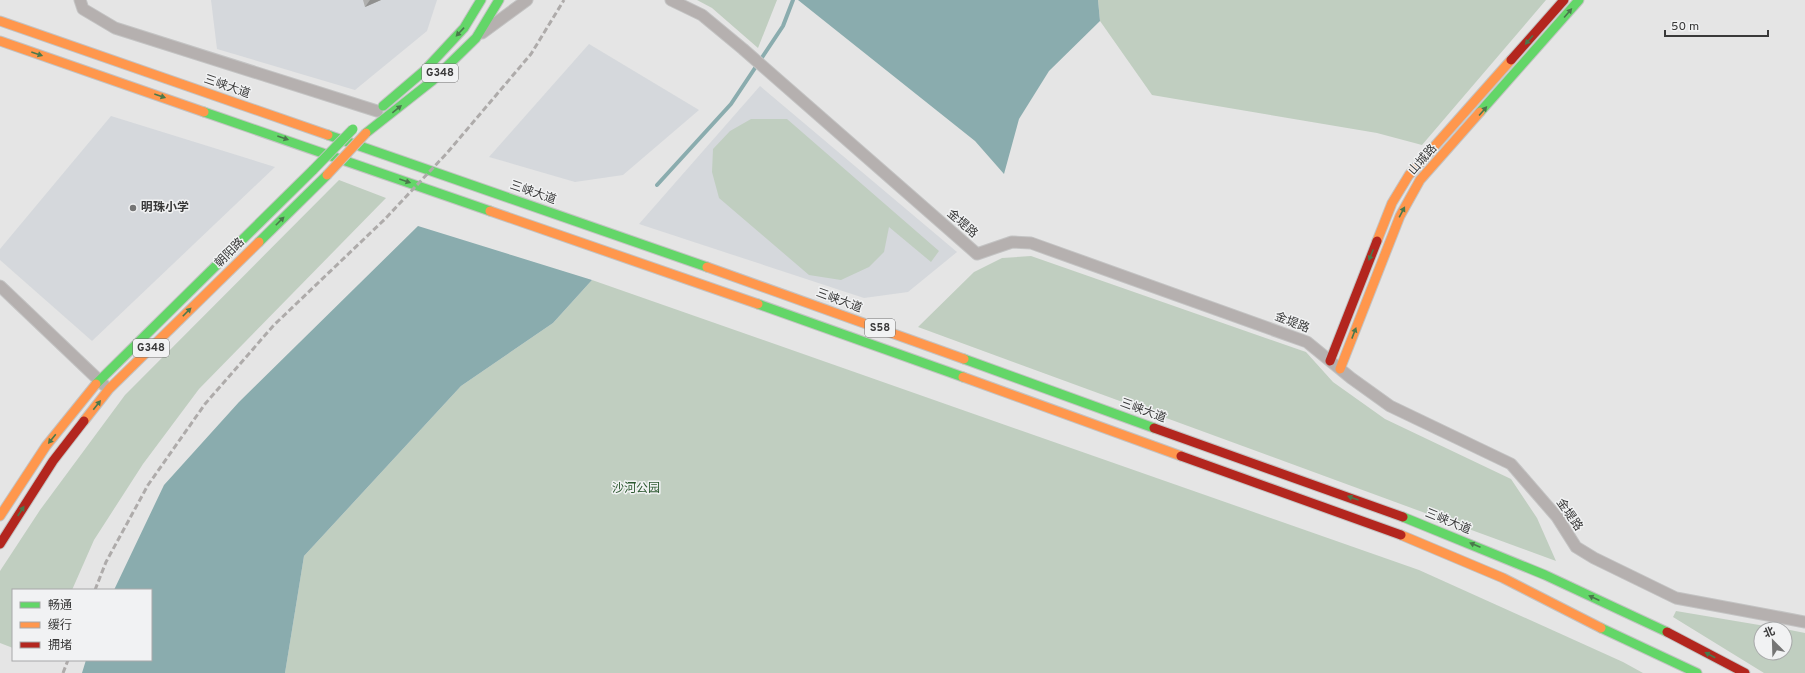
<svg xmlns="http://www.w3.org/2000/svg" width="1805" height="673" font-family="Overpass,'Noto Sans SC',sans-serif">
<rect width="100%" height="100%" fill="#e5e5e5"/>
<g fill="#d5d8dc">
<polygon points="211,0 437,0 427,31 355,90 217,49"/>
<polygon points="589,44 699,110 623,175 575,182 489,157"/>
<polygon points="760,86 957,252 908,292 864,298 639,224"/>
<polygon points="111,116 275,167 92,341 0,260 0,249"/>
</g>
<g fill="#c0cec0">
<polygon points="697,0 777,0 758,48 712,8"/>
<polygon points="1098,0 1546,0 1422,145 1377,133 1152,95 1100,21"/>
<polygon points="751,119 787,119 939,251 931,262 889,227 884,252 869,267 841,280 809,275 719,198 712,172 713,149 730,131"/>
<polygon points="339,180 386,198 199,389 143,464 94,540 72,590 13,590 13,648 0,643 0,571 40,510 125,395"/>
<polygon points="1031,256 1306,352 1333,382 1385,419 1511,479 1537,518 1556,561 918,327 974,272 1002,258"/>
<polygon points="592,280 1419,570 1623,662 1643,673 285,673 304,556 461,386 553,323"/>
<polygon points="1676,611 1783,629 1761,629 1761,653 1785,653 1785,629 1805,633 1805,673 1764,673 1673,617"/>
</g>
<g fill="#8aacae">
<polygon points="798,0 1098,0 1100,21 1049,71 1019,119 1004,174 975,141"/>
<polygon points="418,226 592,280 553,323 461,386 304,556 285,673 82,673 86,660 151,660 151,590 114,590 164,485 239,402"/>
</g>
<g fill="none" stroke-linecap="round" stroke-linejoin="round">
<polyline stroke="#8aacae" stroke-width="4" points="657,185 731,104 783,26 793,0"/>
<defs>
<g id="street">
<polyline points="80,0 83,9 115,28 377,111"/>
<polyline points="671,0 702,15 743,49 977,254 1012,242 1031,243 1307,342 1351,378 1390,406 1511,464 1557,517 1576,547 1594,558 1676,598 1805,622"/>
<polyline points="482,33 527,0"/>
<polyline points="0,286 104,385"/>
</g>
<g id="fast">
<polyline points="383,106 424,71 464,28 481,0"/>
<polyline points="204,112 490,211"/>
<polyline points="1480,112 1579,0"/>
<polyline points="366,133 432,81 476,38 499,0"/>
<polyline points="328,135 707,267"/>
<polyline points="259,242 327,175"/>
<polyline points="758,304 963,377"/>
<polyline points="964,359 1154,428"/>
<polyline points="96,384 313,170"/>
<polyline points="1403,517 1545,575 1667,632"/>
<polyline points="1601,628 1697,673"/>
</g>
<g id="slow">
<polyline points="0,21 328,135"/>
<polyline points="0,41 204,112"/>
<polyline points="490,211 758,304"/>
<polyline points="1377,241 1392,203 1409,175 1511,60"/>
<polyline points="707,267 964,359"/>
<polyline points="1340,369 1400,216 1420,180 1480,112"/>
<polyline points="963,377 1181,456"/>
<polyline points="84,421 109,389 259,242"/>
<polyline points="0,516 46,446 96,384"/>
<polyline points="1401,535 1503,578 1601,628"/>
</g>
<g id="jam">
<polyline points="1511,60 1564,0"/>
<polyline points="1330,361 1377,241"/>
<polyline points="1154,428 1403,517"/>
<polyline points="1181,456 1401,535"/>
<polyline points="0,544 53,461 84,421"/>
<polyline points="1667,632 1745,673"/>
</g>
</defs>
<use href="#street" stroke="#c3c3c3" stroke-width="13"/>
<use href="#fast" stroke="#c3c3c3" stroke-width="11"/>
<use href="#slow" stroke="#c3c3c3" stroke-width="11"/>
<use href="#jam" stroke="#c3c3c3" stroke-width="11"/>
<use href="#street" stroke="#b5b0af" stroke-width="11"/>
<use href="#fast" stroke="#63d668" stroke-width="9"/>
<use href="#slow" stroke="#ff974d" stroke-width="9"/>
<use href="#jam" stroke="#b3261e" stroke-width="9"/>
<g stroke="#aeabaa" stroke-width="3" stroke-dasharray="6 3" stroke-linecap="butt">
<polyline points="95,590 106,562 148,485 205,404 274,325 385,219 447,153 531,54 564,0"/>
<polyline points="63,673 68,660"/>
</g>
<defs>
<polyline id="fast-bridge" points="313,170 353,129"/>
<polyline id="slow-bridge" points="327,175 366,133"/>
</defs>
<use href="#fast-bridge" stroke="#c3c3c3" stroke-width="11" stroke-linecap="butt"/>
<use href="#slow-bridge" stroke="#c3c3c3" stroke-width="11" stroke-linecap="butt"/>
<use href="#fast-bridge" stroke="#63d668" stroke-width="9"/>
<use href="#slow-bridge" stroke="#ff974d" stroke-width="9"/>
</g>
<polygon fill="#b0b0af" points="363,0 381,0 365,7"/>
<polygon fill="#90908f" points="370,0 381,0 365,7"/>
<defs><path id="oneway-solid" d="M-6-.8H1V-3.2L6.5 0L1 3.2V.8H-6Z"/></defs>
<g fill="#4a784c">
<use href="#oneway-solid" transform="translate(1568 13) rotate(-49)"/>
<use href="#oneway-solid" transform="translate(460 32) rotate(133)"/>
<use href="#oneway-solid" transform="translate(1529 40) rotate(131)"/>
<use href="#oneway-solid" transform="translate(37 54) rotate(19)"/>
<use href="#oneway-solid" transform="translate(160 96) rotate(19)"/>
<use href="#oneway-solid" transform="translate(397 109) rotate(-39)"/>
<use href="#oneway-solid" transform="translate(1483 111) rotate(-49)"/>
<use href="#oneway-solid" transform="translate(283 138) rotate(19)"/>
<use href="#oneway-solid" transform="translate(405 181) rotate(19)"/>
<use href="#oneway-solid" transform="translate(1402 212) rotate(-62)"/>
<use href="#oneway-solid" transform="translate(280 221) rotate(-45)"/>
<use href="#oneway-solid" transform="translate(1371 255) rotate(112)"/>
<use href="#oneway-solid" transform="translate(187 312) rotate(-45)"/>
<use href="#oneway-solid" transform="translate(1354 333) rotate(-69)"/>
<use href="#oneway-solid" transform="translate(97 405) rotate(-52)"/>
<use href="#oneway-solid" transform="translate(52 439) rotate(129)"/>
<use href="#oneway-solid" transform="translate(1353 498) rotate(-160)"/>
<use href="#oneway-solid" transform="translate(21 511) rotate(-57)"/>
<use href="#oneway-solid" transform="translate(1475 545) rotate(-157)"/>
<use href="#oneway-solid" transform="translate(1594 598) rotate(-155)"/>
<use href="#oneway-solid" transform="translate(1710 655) rotate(-152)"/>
</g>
<circle fill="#757575" stroke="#f1f2f3" stroke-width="1.5" cx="133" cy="208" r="4"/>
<g text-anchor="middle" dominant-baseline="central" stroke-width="3" stroke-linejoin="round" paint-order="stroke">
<g fill="#f1f2f3" stroke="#707071" stroke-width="1">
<rect x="422" y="64" width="36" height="18" rx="3"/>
<rect x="865" y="319" width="30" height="18" rx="3"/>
<rect x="133" y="339" width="36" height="18" rx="3"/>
</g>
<g font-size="11" font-weight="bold" fill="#393939">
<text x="440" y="73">G348</text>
<text x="880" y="328">S58</text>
<text x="151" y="348">G348</text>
</g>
<g font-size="12" fill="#393939" stroke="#f1f2f3">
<text transform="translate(227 87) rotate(19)">三峡大道</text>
<text transform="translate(1423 160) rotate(-49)">山城路</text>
<text transform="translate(533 193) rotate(19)">三峡大道</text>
<text transform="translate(962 224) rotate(41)">金堤路</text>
<text transform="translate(230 253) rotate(-45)">朝阳路</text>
<text transform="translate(839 301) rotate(20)">三峡大道</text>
<text transform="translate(1292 323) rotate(21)">金堤路</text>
<text transform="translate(1143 411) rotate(20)">三峡大道</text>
<text transform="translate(1569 515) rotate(55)">金堤路</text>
<text transform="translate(1448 522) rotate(22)">三峡大道</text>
</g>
<g font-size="12" font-weight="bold" fill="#393939" stroke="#f1f2f3" text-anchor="start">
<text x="141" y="208">明珠小学</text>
</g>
<g font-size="12" fill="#2c5830" stroke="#f1f2f3">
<text x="636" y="489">沙河公园</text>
</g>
</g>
<rect x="12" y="589" width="140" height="72" fill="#f1f2f3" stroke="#a7a8a9"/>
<rect x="20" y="602" width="20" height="6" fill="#63d668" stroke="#a7a8a9"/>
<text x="48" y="609" font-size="12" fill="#393939">畅通</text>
<rect x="20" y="622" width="20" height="6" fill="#ff974d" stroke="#a7a8a9"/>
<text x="48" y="629" font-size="12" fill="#393939">缓行</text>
<rect x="20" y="642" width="20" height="6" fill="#b3261e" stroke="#a7a8a9"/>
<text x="48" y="649" font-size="12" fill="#393939">拥堵</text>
<g transform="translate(1773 641) rotate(337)"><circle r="19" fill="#f1f2f3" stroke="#a7a8a9"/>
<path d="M0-3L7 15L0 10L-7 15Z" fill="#757575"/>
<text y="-6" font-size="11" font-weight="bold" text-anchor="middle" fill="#393939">北</text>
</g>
<path d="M1665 30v6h103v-6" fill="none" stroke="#393939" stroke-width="2"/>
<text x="1671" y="30" font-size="12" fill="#393939" stroke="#f1f2f3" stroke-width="3" paint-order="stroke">50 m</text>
</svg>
